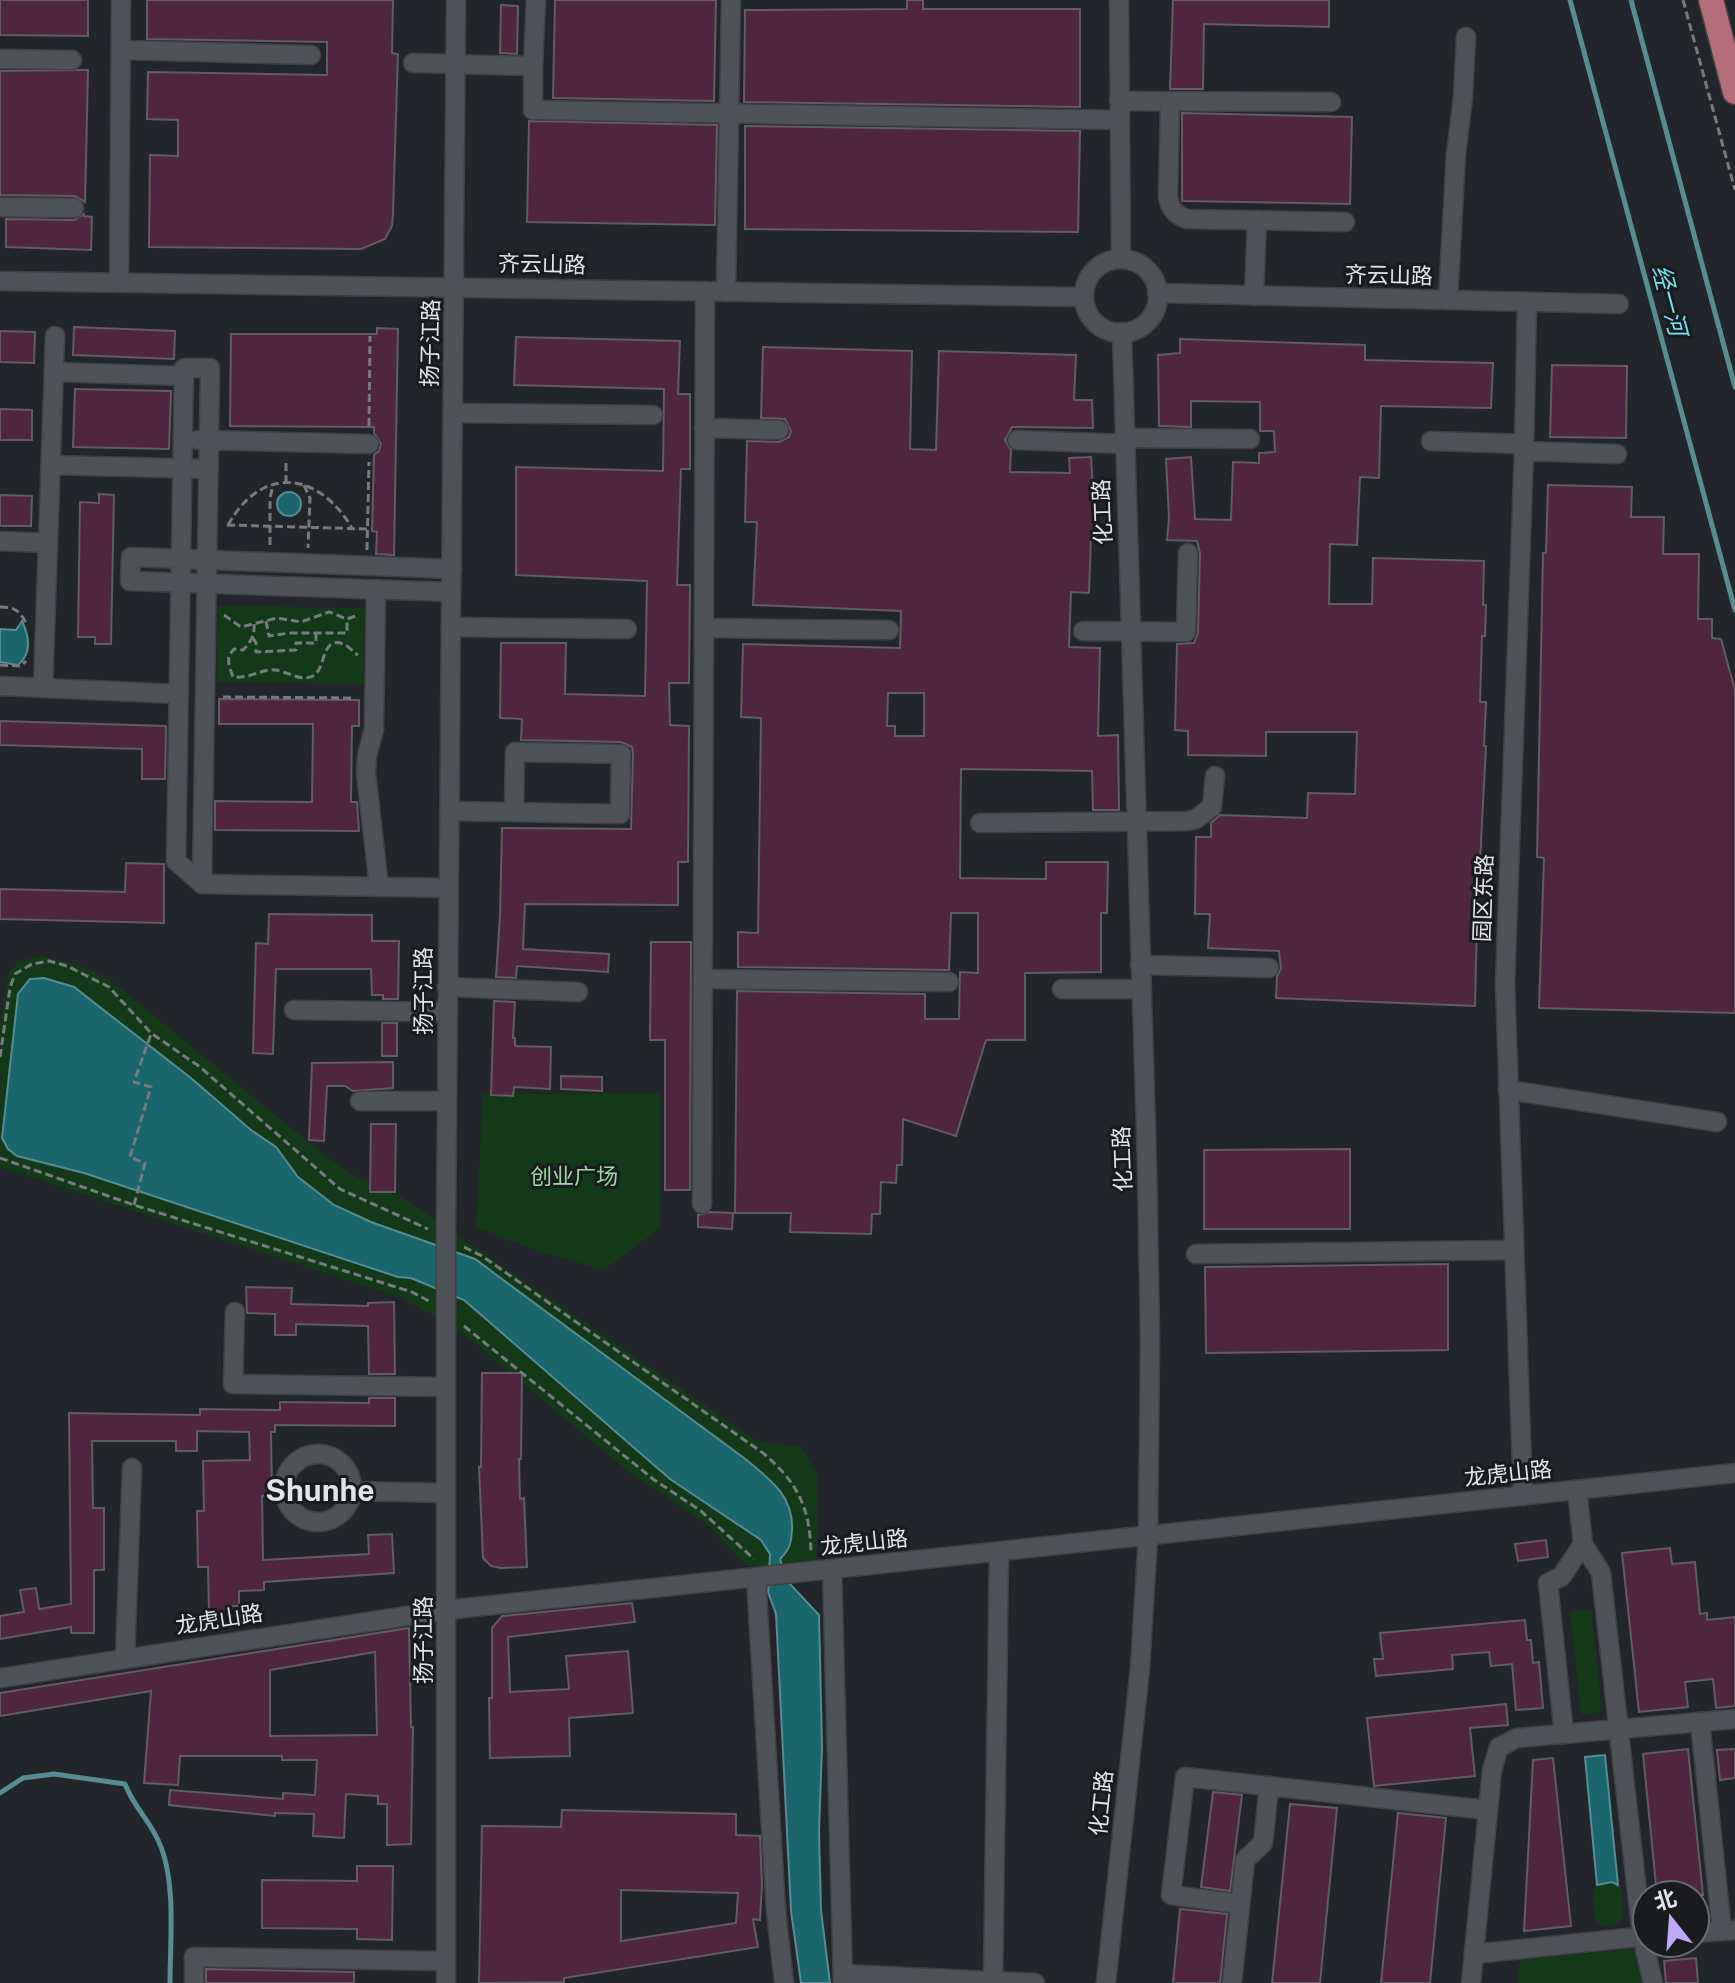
<svg xmlns="http://www.w3.org/2000/svg" width="1735" height="1983" font-family="'Public Sans','Noto Sans SC',sans-serif">
<rect width="100%" height="100%" fill="#222529"/>
<g fill="#143919">
<polygon points="218,606 365,608 364,684 217,682"/>
<polygon points="41,956 79,965 109,979 323,1154 356,1177 396,1193 759,1442 801,1447 817,1473 817,1561 755,1569 738,1558 708,1525 630,1473 460,1331 402,1298 0,1167 0,1024 8,975 18,961"/>
<polygon points="660,1093 660,1228 604,1270 537,1251 476,1227 483,1094"/>
<polygon points="1591,1609 1602,1712 1581,1715 1570,1611"/>
<path d="M1612,1882L1622,1889C1623,1911 1630,1929 1599,1925L1595,1919L1593,1891L1603,1883Z"/>
<polygon points="1641,1948 1647,1983 1518,1983 1520,1960"/>
</g>
<g fill="#1a666d" stroke="#568c92" stroke-width="2">
<circle cx="289" cy="504" r="12"/>
<path d="M22,621C29,636 33,653 18,665L0,662V629L16,630Z"/>
<path d="M44,978L74,987L191,1078L251,1130L276,1147L298,1177L334,1205L371,1222L475,1259L744,1458C768,1478 794,1495 792,1530C791,1544 790,1549 780,1559L788,1582L819,1615L822,1747L819,1832L821,1910L830,1983H801L791,1911L776,1614L768,1592L770,1554L761,1540L670,1479L464,1300L411,1278L398,1277L84,1173L17,1156L8,1149L2,1138L18,994L30,979Z"/>
<polygon points="1605,1755 1618,1885 1612,1882 1597,1885 1585,1757"/>
</g>
<g fill="none" stroke-linecap="round" stroke-linejoin="round">
<g stroke="#568c92" stroke-width="5">
<polyline points="1570,0 1735,610"/>
<polyline points="1631,0 1735,387"/>
<path d="M0,1793L23,1778L54,1774L125,1784C135,1810 151,1820 161,1847C176,1885 170,1942 170,1983"/>
</g>
</g>
<g fill="#50263e" stroke="#615c5f" stroke-width="2" fill-rule="evenodd">
<polygon points="0,0 88,0 88,36 0,35"/>
<polygon points="147,0 393,0 392,53 398,54 393,212 392,226 385,239 361,249 149,247 150,155 178,156 178,120 147,119 148,72 327,75 327,42 147,39"/>
<polygon points="555,0 716,0 714,101 553,98"/>
<polygon points="907,0 923,0 923,9 1080,9 1080,107 744,102 745,10 907,9"/>
<polygon points="1173,0 1329,0 1329,27 1204,24 1203,89 1170,89"/>
<polygon points="501,5 518,6 517,54 500,53"/>
<polygon points="79,70 88,70 85,202 74,196 0,195 0,71"/>
<polygon points="1182,113 1352,117 1350,204 1182,201"/>
<polygon points="529,121 717,125 715,225 527,222"/>
<polygon points="745,126 1080,131 1078,232 745,229"/>
<polygon points="84,214 84,216 92,217 91,250 6,247 6,219 74,220"/>
<polygon points="74,327 175,331 174,359 73,355"/>
<polygon points="377,328 398,329 394,555 376,554 377,532 372,531 374,455 379,451 381,444 374,433 374,427 230,426 231,334 377,334"/>
<polygon points="0,331 35,332 34,363 0,362"/>
<polygon points="516,337 680,341 678,394 690,394 690,469 681,469 677,585 690,585 689,683 669,683 670,725 689,726 688,862 678,862 678,905 525,904 523,949 609,954 608,972 517,966 516,978 496,977 500,915 502,828 631,829 633,754 632,747 621,742 521,740 522,719 500,718 501,643 566,643 565,694 645,696 647,581 516,575 516,467 663,471 664,389 514,385"/>
<polygon points="1180,339 1365,345 1365,360 1493,363 1491,408 1381,406 1379,478 1360,477 1357,545 1330,544 1329,604 1372,604 1373,558 1484,561 1483,605 1486,605 1485,636 1482,636 1480,702 1486,702 1484,746 1486,746 1477,920 1475,1006 1276,998 1277,976 1281,969 1279,951 1208,948 1210,914 1195,914 1196,837 1211,837 1211,823 1220,815 1307,818 1308,793 1355,794 1357,732 1266,732 1266,756 1188,755 1188,731 1175,730 1177,644 1194,643 1198,633 1200,553 1197,541 1167,540 1169,518 1166,459 1191,457 1195,519 1231,520 1233,462 1259,463 1259,453 1275,452 1274,431 1260,431 1260,402 1191,401 1191,427 1159,426 1158,355 1180,353"/>
<path d="M763,347L912,351L910,449L936,450L939,351L1076,355L1074,400H1092L1093,428L1012,427L1005,440L1011,450L1010,472L1070,473L1069,458L1091,457L1096,535L1091,536L1089,593L1071,592L1069,647L1100,648L1098,736L1118,735L1119,810H1093L1092,771L961,769L960,878L1046,879V862H1108L1107,913H1101V972L1025,973V1040H986L956,1136L903,1119L902,1165H897L896,1183L881,1182L880,1214H872L871,1234L790,1232L791,1213H735L737,991L925,994V1019H959L960,972L978,973V913H951L949,970L738,967V932L758,933L761,718L741,717L743,644L900,648L901,611L753,605L757,522H745L747,441L779,442L789,437L791,431L785,419L761,418ZM888,693H924V736H895V726H887Z"/>
<polygon points="1552,365 1627,366 1626,438 1550,437"/>
<polygon points="75,389 171,391 169,449 73,447"/>
<polygon points="0,409 32,410 32,440 0,440"/>
<polygon points="1548,485 1632,487 1631,517 1664,517 1663,554 1699,554 1698,619 1712,619 1712,638 1721,639 1735,690 1735,1013 1539,1008 1544,858 1537,857 1543,553 1546,553"/>
<polygon points="99,494 114,495 111,644 95,644 95,637 78,637 80,502 99,503"/>
<polygon points="0,495 32,496 31,526 0,526"/>
<polygon points="219,699 359,700 359,726 352,726 351,802 357,802 359,831 215,830 215,801 312,802 313,724 219,724"/>
<polygon points="0,721 166,726 165,779 142,779 142,749 0,745"/>
<polygon points="126,863 164,864 164,923 0,919 0,889 125,892"/>
<polygon points="269,914 372,915 372,941 399,941 398,999 383,999 383,995 372,995 371,969 276,969 273,1054 253,1053 256,943 268,944"/>
<polygon points="651,942 691,942 690,1190 665,1190 665,1040 650,1040"/>
<polygon points="494,1001 515,1002 513,1038 515,1038 515,1046 551,1047 550,1089 514,1087 513,1096 491,1095"/>
<rect x="382" y="1023" width="15" height="33"/>
<polygon points="393,1062 393,1088 353,1091 345,1086 327,1086 324,1141 309,1140 312,1063"/>
<polygon points="561,1076 602,1077 602,1091 561,1089"/>
<polygon points="371,1124 396,1124 395,1192 370,1192"/>
<polygon points="1350,1149 1350,1229 1204,1229 1204,1150"/>
<polygon points="710,1212 733,1213 732,1229 698,1227 698,1215"/>
<polygon points="1448,1264 1448,1350 1206,1353 1205,1267"/>
<polygon points="246,1287 292,1288 291,1304 368,1306 368,1303 394,1302 395,1374 369,1374 368,1326 296,1324 296,1335 275,1335 275,1314 247,1313"/>
<polygon points="482,1373 522,1373 521,1459 519,1459 520,1499 524,1498 527,1567 501,1568 491,1566 483,1558 479,1467 481,1467"/>
<polygon points="369,1398 395,1398 395,1426 275,1425 275,1432 271,1432 272,1495 262,1496 263,1560 369,1554 368,1535 392,1534 394,1573 264,1582 264,1590 239,1591 239,1606 228,1606 228,1614 209,1614 208,1567 198,1567 197,1511 204,1511 203,1461 250,1460 249,1432 197,1431 197,1451 176,1451 176,1441 92,1441 93,1508 104,1508 104,1570 94,1570 94,1633 71,1633 71,1627 0,1639 0,1616 24,1612 20,1590 36,1588 39,1609 71,1604 69,1413 200,1415 200,1409 280,1410 280,1402 369,1403"/>
<polygon points="1546,1540 1548,1557 1518,1561 1515,1544"/>
<polygon points="1670,1548 1672,1564 1695,1562 1700,1614 1707,1613 1707,1620 1735,1617 1735,1706 1716,1708 1713,1679 1685,1682 1688,1707 1639,1712 1622,1553"/>
<polygon points="632,1603 635,1622 508,1637 510,1692 569,1689 566,1656 628,1651 633,1713 569,1718 570,1756 490,1758 489,1698 492,1698 492,1628 502,1616"/>
<polygon points="1525,1620 1527,1640 1531,1640 1533,1663 1539,1662 1543,1708 1516,1710 1512,1664 1491,1666 1489,1652 1452,1655 1453,1669 1376,1676 1374,1659 1383,1659 1380,1633"/>
<path d="M409,1628L411,1727H413L411,1844L387,1845V1804H378V1796L346,1794L344,1838L313,1836L314,1814L275,1813V1816L169,1805L170,1790L283,1799V1793L315,1795L317,1760H282V1756H180L178,1785L144,1783L151,1691L0,1716V1693ZM375,1652L377,1735L270,1736V1670Z"/>
<polygon points="1506,1704 1508,1725 1470,1728 1475,1776 1374,1786 1367,1718"/>
<polygon points="1688,1749 1703,1895 1657,1895 1643,1754"/>
<polygon points="1735,1749 1735,1778 1720,1780 1717,1750"/>
<polygon points="1553,1758 1571,1926 1524,1931 1533,1760"/>
<polygon points="1213,1792 1242,1795 1230,1891 1201,1887"/>
<polygon points="1290,1804 1337,1808 1320,1983 1272,1983"/>
<path d="M562,1810L736,1814V1835L760,1836L762,1885L760,1920L753,1919L758,1947L564,1978V1982L479,1983L482,1826L561,1827ZM621,1890L738,1893L736,1923L621,1941Z"/>
<polygon points="1398,1813 1446,1818 1430,1983 1381,1983"/>
<polygon points="357,1866 393,1866 392,1940 357,1939 357,1929 262,1928 262,1880 357,1881"/>
<polygon points="1180,1909 1227,1914 1220,1983 1173,1983"/>
<polygon points="1696,1958 1698,1983 1666,1983 1664,1961"/>
<polygon points="206,1969 354,1972 354,1983 206,1983"/>
</g>
<g fill="none" stroke-linecap="round" stroke-linejoin="round">
<defs>
<g id="minor">
<polyline points="1119,0 1121,259"/>
<polyline points="121,50 311,55"/>
<polyline points="0,59 72,60"/>
<polyline points="413,63 533,66 536,0"/>
<polyline points="533,66 533,110 1120,120"/>
<polyline points="1119,101 1331,102"/>
<path d="M1170,102L1168,197C1170,209 1175,214 1186,219L1345,222"/>
<polyline points="0,207 74,208"/>
<circle cx="1121" cy="296" r="37"/>
<polyline points="0,281 1084,297"/>
<polyline points="119,282 121,0"/>
<polyline points="726,292 731,0"/>
<polyline points="1157,293 1619,304"/>
<polyline points="1254,296 1257,220"/>
<polyline points="1448,300 1456,154 1463,97 1466,37"/>
<polygon points="184,368 210,368 202,884 176,861"/>
<polyline points="54,372 184,376"/>
<polyline points="454,413 653,415"/>
<polyline points="704,428 779,430"/>
<polyline points="1124,438 1250,439"/>
<polyline points="198,440 369,444"/>
<polyline points="1017,440 1124,444"/>
<polyline points="1431,441 1524,444"/>
<polyline points="1524,451 1617,454"/>
<polyline points="51,465 209,469"/>
<polyline points="0,541 48,543"/>
<polyline points="376,589 374,729 367,756 366,773 379,887"/>
<polyline points="451,592 130,581 131,557 452,569"/>
<polyline points="451,627 627,629"/>
<polyline points="704,628 889,630"/>
<polyline points="1083,631 1186,632 1188,553"/>
<polyline points="0,686 179,694"/>
<polyline points="43,688 55,336"/>
<polyline points="449,811 620,814 621,754 515,752 514,812"/>
<polyline points="980,823 1188,821 1196,819 1212,807 1215,776"/>
<polyline points="202,884 448,888"/>
<polyline points="1140,965 1269,968"/>
<polyline points="703,979 949,982"/>
<polyline points="447,987 578,992"/>
<polyline points="1062,989 1141,989"/>
<polyline points="294,1010 446,1012"/>
<polyline points="1508,1090 1717,1122"/>
<polyline points="360,1101 446,1101"/>
<polyline points="702,1204 705,291"/>
<polyline points="446,1235 456,0"/>
<polyline points="1196,1254 1513,1250"/>
<polyline points="235,1312 233,1384 446,1387"/>
<circle cx="318" cy="1488" r="34"/>
<polyline points="1577,1490 1583,1544 1601,1573 1642,1936 1653,1983"/>
<polyline points="352,1491 446,1493"/>
<polyline points="1523,1496 1505,984 1524,451 1527,302"/>
<polyline points="832,1569 843,1983"/>
<polyline points="756,1577 776,1911 784,1983"/>
<polyline points="125,1658 132,1468"/>
<polyline points="0,1678 446,1610 1735,1473"/>
<polyline points="1700,1722 1722,1931"/>
<polyline points="1564,1734 1548,1583 1562,1576 1583,1544"/>
<polyline points="1240,1904 1171,1895 1185,1777 1487,1810"/>
<polyline points="1695,1933 1735,1930"/>
<polyline points="1474,1954 1647,1936"/>
<polyline points="843,1974 1035,1983"/>
<polyline points="993,1981 999,1552"/>
<polyline points="194,1983 194,1957 446,1961"/>
<polyline points="446,1983 446,1311"/>
<polyline points="1106,1983 1140,1668 1148,1536 1150,1339 1147,1164 1122,332"/>
<polyline points="1232,1983 1245,1860 1263,1843 1269,1786"/>
<polyline points="1471,1983 1492,1770 1499,1747 1517,1738 1735,1719"/>
</g>
<polyline id="major" points="1711,0 1735,92"/>
</defs>
<use href="#minor" stroke="#3f4145" stroke-width="21"/>
<use href="#major" stroke="#3f4145" stroke-width="27"/>
<g stroke="#787b7e" stroke-width="3" stroke-dasharray="8 4" stroke-linecap="butt">
<polyline points="1683,0 1735,190"/>
<polyline points="369,426 370,336"/>
<polyline points="286,483 286,459"/>
<polyline points="304,485 310,498 308,548"/>
<polyline points="227,525 368,529"/>
<path d="M228,525C262,464 319,472 352,528"/>
<polyline points="270,545 270,498 273,485"/>
<polyline points="367,550 369,462"/>
<path d="M0,607C16,607 20,611 27,625"/>
<polyline points="224,615 241,627 277,618 301,622 329,612 347,619 358,615"/>
<polyline points="266,621 269,636 290,633 347,633 347,620"/>
<path d="M254,624C255,635 251,642 243,650L234,649C225,659 229,665 233,677C250,679 263,668 276,670C288,672 301,682 313,676C326,670 321,635 343,644C349,646 353,652 358,655"/>
<polyline points="253,638 256,643 256,652 296,650 296,643 316,643 316,634"/>
<polyline points="0,665 21,666 26,661"/>
<polyline points="223,697 355,698"/>
<polyline points="0,1057 10,988 15,974 32,964 49,961 67,966 109,987 151,1033 200,1067 340,1189 428,1229"/>
<polyline points="0,1158 134,1205 412,1292 429,1301"/>
<polyline points="134,1205 145,1163 130,1157 151,1087 134,1082 151,1034"/>
<path d="M464,1247L482,1256L763,1453C798,1483 810,1507 811,1554"/>
<polyline points="464,1326 653,1479 701,1511 754,1559"/>
</g>
<use href="#minor" stroke="#4f5257" stroke-width="18"/>
<use href="#major" stroke="#b56e79" stroke-width="24"/>
<defs>
<polyline id="minor-bridge" points="446,1311 446,1235"/>
</defs>
<use href="#minor-bridge" stroke="#3f4145" stroke-width="21" stroke-linecap="butt"/>
<use href="#minor-bridge" stroke="#4f5257" stroke-width="18"/>
</g>
<g text-anchor="middle" dominant-baseline="central" stroke-width="6" stroke-linejoin="round" paint-order="stroke">
<g font-size="22" fill="#e2e4e7" stroke="#191b1f">
<text transform="translate(542 264) rotate(1)">齐云山路</text>
<text transform="translate(1389 275) rotate(1)">齐云山路</text>
<text transform="translate(430 343) rotate(-89)">扬子江路</text>
<text transform="translate(1102 512) rotate(-92)">化工路</text>
<text transform="translate(1483 898) rotate(-88)">园区东路</text>
<text transform="translate(423 991) rotate(-90)">扬子江路</text>
<text transform="translate(1122 1159) rotate(-92)">化工路</text>
<text transform="translate(1508 1473) rotate(-6)">龙虎山路</text>
<text transform="translate(864 1542) rotate(-6)">龙虎山路</text>
<text transform="translate(219 1619) rotate(-9)">龙虎山路</text>
<text transform="translate(423 1640) rotate(-90)">扬子江路</text>
<text transform="translate(1101 1803) rotate(-84)">化工路</text>
</g>
<g font-size="22" fill="#9ddba2" stroke="#191b1f">
<text x="574" y="1176">创业广场</text>
</g>
<g font-size="24" font-style="italic" fill="#75e1ec" stroke="#191b1f">
<text transform="translate(1670 300) rotate(75)">经一河</text>
</g>
<g font-size="30" font-weight="bold" fill="#e2e4e7" stroke="#191b1f">
<text x="320" y="1490">Shunhe</text>
</g>
</g>
<g transform="translate(1671 1919) rotate(343)"><circle r="38" fill="#191b1f" stroke="#696b6f" stroke-width="2"/>
<path d="M0-6L14 30L0 20L-14 30Z" fill="#bea9f4"/>
<text y="-12" font-size="22" font-weight="bold" text-anchor="middle" fill="#e2e4e7">北</text>
</g>
</svg>
